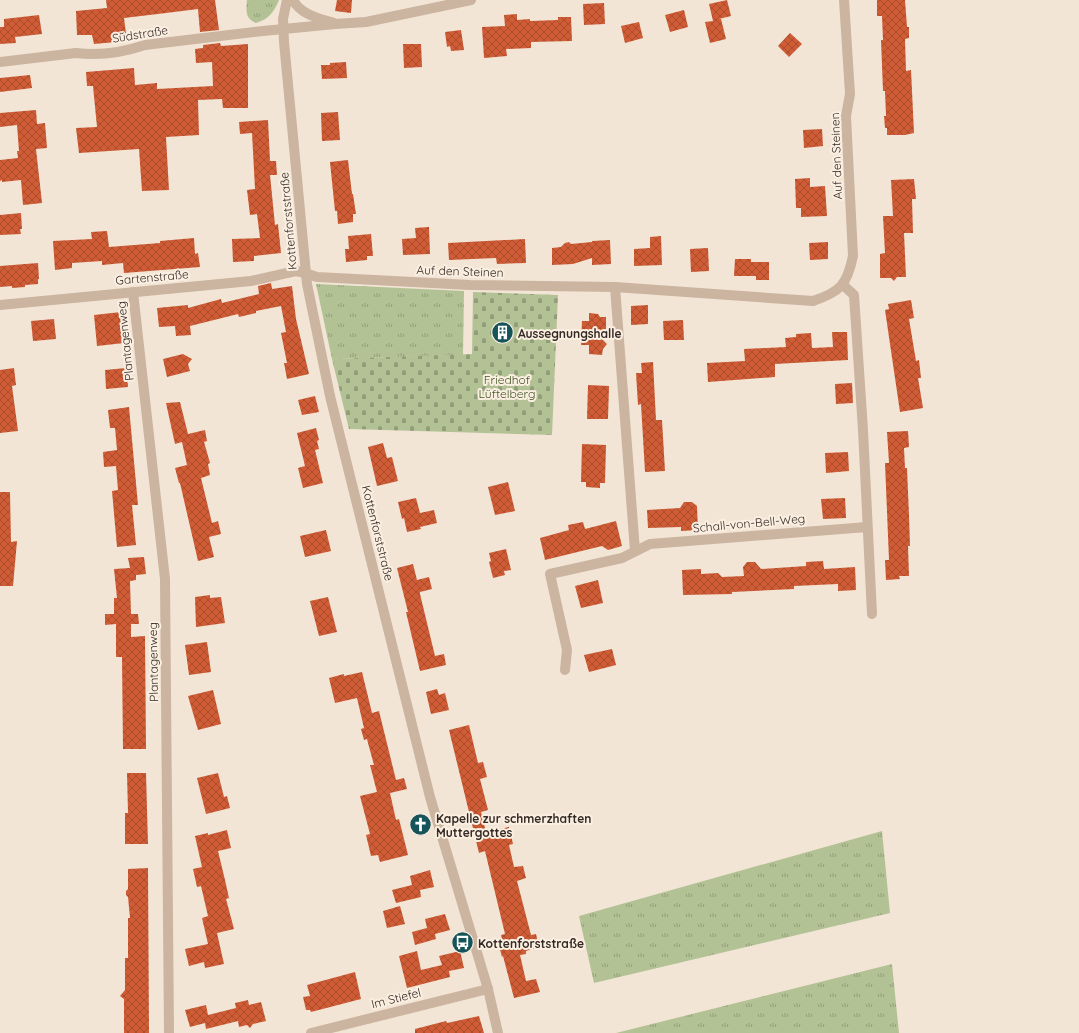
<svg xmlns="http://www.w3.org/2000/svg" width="1079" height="1033" font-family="Quicksand,sans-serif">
<defs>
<pattern id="grass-tufts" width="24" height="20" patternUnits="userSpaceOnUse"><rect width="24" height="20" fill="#b3c294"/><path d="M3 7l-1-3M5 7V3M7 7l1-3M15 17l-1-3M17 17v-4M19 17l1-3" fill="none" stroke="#929e79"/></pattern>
<pattern id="cemetery-stones" width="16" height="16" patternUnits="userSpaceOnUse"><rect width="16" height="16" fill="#b3c294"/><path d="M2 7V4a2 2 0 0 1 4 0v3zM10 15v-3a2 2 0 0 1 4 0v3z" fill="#929e79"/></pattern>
<pattern id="building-cross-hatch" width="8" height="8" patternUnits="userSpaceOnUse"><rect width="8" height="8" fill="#d05c35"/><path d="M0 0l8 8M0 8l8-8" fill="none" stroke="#aa4c2d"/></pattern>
</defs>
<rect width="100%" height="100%" fill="#f3e5d5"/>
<g fill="url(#grass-tufts)">
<path d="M247,0H279C274,12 269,19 256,23C245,19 246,10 247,0Z"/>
<polygon points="316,284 464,291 463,355 332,359"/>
<polygon points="882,831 890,913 594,983 579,916"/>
<polygon points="892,964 899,1033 616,1033"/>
</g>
<polygon fill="url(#cemetery-stones)" points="473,292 558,295 552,435 349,429 332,359 472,354"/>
<g fill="url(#building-cross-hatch)">
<polygon points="106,0 215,0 219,30 200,32 198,9 166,13 124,18 127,41 94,44 92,35 77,35 76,11 107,8"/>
<polygon points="337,0 352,0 351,13 335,11"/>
<polygon points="727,0 731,16 719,19 721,19 726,39 710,43 705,22 713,21 709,4"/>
<polygon points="877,0 905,0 907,27 909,27 909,38 905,39 906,71 911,70 914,133 905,135 887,135 887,128 885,128 884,116 886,116 885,91 883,91 881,40 883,40 882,16 877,16"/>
<polygon points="604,3 605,24 584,25 583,4"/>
<polygon points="684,10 688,27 670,32 665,15"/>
<polygon points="517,14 517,20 530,19 530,21 558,20 558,17 571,17 572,41 531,42 531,48 506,49 507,56 484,58 482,27 505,26 504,15"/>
<polygon points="39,15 42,34 15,37 16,43 0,44 0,27 4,27 4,19"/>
<polygon points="639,22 643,38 625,43 621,26"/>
<polygon points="461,30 464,50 451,51 450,46 447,47 445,32"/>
<polygon points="790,33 802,44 789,57 778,46"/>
<polygon points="220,43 221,46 248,44 248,108 223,108 222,99 198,100 199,135 166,137 169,190 142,191 139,149 79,153 76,128 97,127 93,86 87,86 86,72 134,68 135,85 157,83 157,89 213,86 212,62 196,63 195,49 203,48 203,45"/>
<polygon points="403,44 421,44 422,67 404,68"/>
<polygon points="346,62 347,78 322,79 321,65 330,65 330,63"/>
<polygon points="30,75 32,88 0,92 0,78"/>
<polygon points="36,110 37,124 45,123 47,148 36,149 42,203 23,205 21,180 2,182 2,180 0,181 0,160 18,158 17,151 19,151 17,125 0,127 0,113"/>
<polygon points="338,112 340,140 322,141 321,113"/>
<polygon points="268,120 270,161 276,161 277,175 270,175 275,225 278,224 281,253 254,256 254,261 233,262 232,239 260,238 257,214 250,215 247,190 255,189 252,133 240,134 239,122"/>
<polygon points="822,129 823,146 804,148 803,130"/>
<polygon points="348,160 352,194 353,194 356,214 353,214 353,222 338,224 337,211 335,211 330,162"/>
<polygon points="810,178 810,187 825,186 827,216 801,217 801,208 796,208 795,179"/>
<polygon points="914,179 916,199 912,199 913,233 904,233 906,277 897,277 894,281 891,278 880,278 880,254 885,253 883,216 893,216 891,180"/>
<polygon points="21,213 22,229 20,229 21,234 0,235 0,215"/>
<polygon points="429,227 430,254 403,255 402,239 416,238 415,228"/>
<polygon points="107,231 109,247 160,243 160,241 194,238 195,254 198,253 200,267 124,273 123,263 102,265 102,261 72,263 72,268 55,270 53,241 92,239 91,232"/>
<polygon points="371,234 373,256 367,256 367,260 346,262 345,249 349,249 348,236"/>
<polygon points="661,236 662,265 634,266 634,249 650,248 650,237"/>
<polygon points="525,239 526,263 497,264 496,258 449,260 448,243"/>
<polygon points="610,240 611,264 592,265 592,258 573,264 552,265 552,248 561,247 565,243 569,242 571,244 592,242 592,241"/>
<polygon points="828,242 828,259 810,260 809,243"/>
<polygon points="708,248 709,271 691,272 690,249"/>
<polygon points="735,259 751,259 751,262 769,262 769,280 756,280 756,276 734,276"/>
<polygon points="38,263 39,279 38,279 38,284 25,285 25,287 12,288 12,286 0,287 0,266"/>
<polygon points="271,283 272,289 292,286 296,319 309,374 287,379 284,363 287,363 281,333 286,332 281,306 256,311 256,313 239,317 238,314 190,326 191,335 176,336 175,326 159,327 157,308 188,305 188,308 221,299 222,303 259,294 258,286"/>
<polygon points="911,300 914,318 909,319 916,361 919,360 921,378 918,378 923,408 900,412 885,310 889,309 888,304"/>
<polygon points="648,305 648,324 631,325 631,306"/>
<polygon points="121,312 124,343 97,346 94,315"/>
<polygon points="589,313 598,314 600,317 606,317 606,334 602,339 607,344 603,349 602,355 589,354 589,345 581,345 582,321 589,321"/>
<polygon points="54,319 56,339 33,341 31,321"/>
<polygon points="683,320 684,340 664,340 663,321"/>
<polygon points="832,332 847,332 848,360 775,364 775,377 708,382 707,363 745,361 744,349 786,347 785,338 796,337 796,334 811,333 812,348 833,347"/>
<polygon points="183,354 192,359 188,364 190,371 167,377 163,359"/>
<polygon points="653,362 656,420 662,420 665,471 645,472 641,404 638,405 636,373 642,373 641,363"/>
<polygon points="14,368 16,385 12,386 18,431 0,433 0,370"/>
<polygon points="126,368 128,387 106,389 105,370"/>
<polygon points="852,383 853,403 836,404 835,384"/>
<polygon points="588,385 609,386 608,419 587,419"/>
<polygon points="315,396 319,412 302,415 298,400"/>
<polygon points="180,402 188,434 205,430 207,441 204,442 210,463 208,464 210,475 201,478 212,523 218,521 221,534 209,537 214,557 198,561 180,483 179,483 175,468 187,465 182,442 175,444 166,403"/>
<polygon points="129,407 138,505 132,505 136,545 117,547 112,491 118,490 116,466 104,467 103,452 117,450 115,428 110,428 108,410"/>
<polygon points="316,428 319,440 317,441 319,449 315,450 323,483 303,488 298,468 305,466 297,433"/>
<polygon points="908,431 909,447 904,448 905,468 907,468 909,515 910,546 908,546 909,576 899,576 900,579 886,580 885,560 889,560 885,463 889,463 887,432"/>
<polygon points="383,443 387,458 392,457 398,481 377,486 368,447"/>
<polygon points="582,444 606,445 605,483 600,483 600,488 586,487 586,482 581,482"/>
<polygon points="848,452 849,471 826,473 825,453"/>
<polygon points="508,482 515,511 495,515 488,487"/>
<polygon points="0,492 10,492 11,542 17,541 13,586 0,586"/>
<polygon points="416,498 420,513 434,510 437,523 420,527 421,529 407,532 404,518 402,519 398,502"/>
<polygon points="845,498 846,518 823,519 821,499"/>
<polygon points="684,502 692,502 697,506 698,530 681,531 681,527 648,528 647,510 680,508"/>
<polygon points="616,521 622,546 608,550 602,546 545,560 540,538 569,530 568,525 583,522 585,529"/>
<polygon points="326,530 331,551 305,557 300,536"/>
<polygon points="506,549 511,570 504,571 505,575 493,578 489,562 491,561 489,553"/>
<polygon points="144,557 146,574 136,575 136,580 130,581 131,614 138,614 139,624 131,624 131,637 145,636 146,749 123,749 122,657 116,657 116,624 105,625 105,614 114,614 114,598 117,598 114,569 130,568 128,558"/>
<polygon points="823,561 824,569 855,567 856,590 838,591 838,584 794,586 794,589 732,592 732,594 683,595 682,570 701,569 701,574 718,573 722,577 744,576 743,567 747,562 755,562 761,569 806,566 806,562"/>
<polygon points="413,564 417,580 429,577 432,589 420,592 420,594 435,656 444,654 446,665 420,671 406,612 408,612 397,568"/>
<polygon points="598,580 603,603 581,608 575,586"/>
<polygon points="210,595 210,598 221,597 225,623 196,627 195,597"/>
<polygon points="328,597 337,632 319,636 310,601"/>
<polygon points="207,642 211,672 189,675 185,645"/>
<polygon points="612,649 616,665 589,672 584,655"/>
<polygon points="362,672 372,713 379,711 396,780 404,778 407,789 390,793 396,820 399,819 408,855 380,862 378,855 371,856 366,835 370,834 360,796 377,792 370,765 374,765 368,743 367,739 364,740 361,729 364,728 357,698 335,703 329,678 344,674 344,676"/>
<polygon points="437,689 439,695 445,693 449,710 431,714 426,692"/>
<polygon points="213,690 221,724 198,730 188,696"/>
<polygon points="469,725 478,763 483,762 487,777 480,779 488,810 481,812 486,832 509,827 513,844 509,845 514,867 523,866 526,878 517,881 531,935 536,934 539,947 526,951 526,954 520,955 526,981 536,979 540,992 514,998 503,956 502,957 498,942 502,941 501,935 505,934 485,851 479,853 449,730"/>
<polygon points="127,773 146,773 148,844 125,844 125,813 128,813"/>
<polygon points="218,773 224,797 227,796 230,808 206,814 197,778"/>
<polygon points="227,830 231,848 218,851 225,880 229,898 226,899 234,929 217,933 224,964 205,968 204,962 189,966 185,949 208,944 202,918 208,916 201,886 197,887 193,869 202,867 195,836 208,833 208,835"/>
<polygon points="148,868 149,1033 124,1033 124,999 120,996 125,990 125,958 128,958 128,918 130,918 128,897 126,895 126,891 128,889 128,869"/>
<polygon points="430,870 434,887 420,890 421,897 396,903 392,890 412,885 410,876"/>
<polygon points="400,906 405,924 387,928 383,911"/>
<polygon points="445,914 450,930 435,934 436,939 415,945 412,932 427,928 425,919"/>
<polygon points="417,951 421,970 442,965 439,956 460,951 464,968 449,971 450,977 407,988 399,956"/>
<polygon points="355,972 361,999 311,1012 310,1010 306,1010 303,997 310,996 307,985"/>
<polygon points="248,1000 249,1005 261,1002 266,1021 253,1024 250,1028 247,1025 239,1027 238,1021 206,1029 205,1023 190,1027 185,1010 206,1005 208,1015 236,1008 235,1003"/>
<polygon points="479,1016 484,1033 415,1033 415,1029 446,1021 447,1023"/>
</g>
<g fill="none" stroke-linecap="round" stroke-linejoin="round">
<g stroke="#cbb4a0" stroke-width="10">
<polyline points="287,0 283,19 284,42 307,284 330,396 430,797 488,989 498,1033"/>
<path d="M293,0C301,15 319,18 334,23"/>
<path d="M0,62L76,53C99,56 124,52 145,45L263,31L335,24L366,22L471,0"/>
<polyline points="843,285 854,295 863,430 872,614"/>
<polyline points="615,287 635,551"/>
<polyline points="133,292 165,579 169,1033"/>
<path d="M0,305L251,281L296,271L305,273L317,277L470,285L615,287L813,301C840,292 847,285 853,256L846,116L850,94L844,0"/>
<polyline points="565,670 567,650 550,574 622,558 650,544 867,527"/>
<polyline points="311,1033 488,989"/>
</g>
</g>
<defs>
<symbol id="building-disc" viewBox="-11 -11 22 22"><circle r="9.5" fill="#175459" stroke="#faefe1"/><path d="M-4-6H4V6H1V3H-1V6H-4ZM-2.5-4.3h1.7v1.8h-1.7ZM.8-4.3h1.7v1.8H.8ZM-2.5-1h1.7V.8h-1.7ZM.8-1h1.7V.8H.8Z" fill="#fff"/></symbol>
<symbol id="church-disc" viewBox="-11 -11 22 22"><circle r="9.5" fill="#175459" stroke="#faefe1"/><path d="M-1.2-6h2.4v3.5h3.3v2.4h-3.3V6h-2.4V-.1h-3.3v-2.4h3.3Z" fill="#fff"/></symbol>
<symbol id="bus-disc" viewBox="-11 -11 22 22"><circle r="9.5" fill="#175459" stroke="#faefe1"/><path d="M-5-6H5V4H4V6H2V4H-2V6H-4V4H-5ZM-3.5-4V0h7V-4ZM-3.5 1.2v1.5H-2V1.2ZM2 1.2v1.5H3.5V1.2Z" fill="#fff"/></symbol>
</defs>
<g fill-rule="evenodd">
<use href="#building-disc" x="490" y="320" width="25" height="25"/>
<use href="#church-disc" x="408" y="812" width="25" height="25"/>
<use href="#bus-disc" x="450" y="930" width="25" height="25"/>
</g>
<g text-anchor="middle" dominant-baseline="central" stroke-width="4" stroke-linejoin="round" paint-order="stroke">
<g font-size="12" fill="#342924" stroke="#faefe1">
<text transform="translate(140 34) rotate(-9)">Südstraße</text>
<text transform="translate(836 156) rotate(-92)">Auf den Steinen</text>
<text transform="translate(288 221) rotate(-95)">Kottenforststraße</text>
<text transform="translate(460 271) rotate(2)">Auf den Steinen</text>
<text transform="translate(152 277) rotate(-5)">Gartenstraße</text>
<text transform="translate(125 341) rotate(-96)">Plantagenweg</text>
<text transform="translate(749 523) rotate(-5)">Schall-von-Bell-Weg</text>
<text transform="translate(378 533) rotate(76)">Kottenforststraße</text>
<text transform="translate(153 662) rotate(-91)">Plantagenweg</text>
<text transform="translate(396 998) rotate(-14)">Im Stiefel</text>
</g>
<g font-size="12" font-weight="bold" fill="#342924" stroke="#faefe1" text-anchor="start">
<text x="518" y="333">Aussegnungshalle</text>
<text x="436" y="818">Kapelle zur schmerzhaften<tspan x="436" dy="14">Muttergottes</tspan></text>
<text x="478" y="943">Kottenforststraße</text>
</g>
<g font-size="12" fill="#435526" stroke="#faefe1">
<text x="507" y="379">Friedhof<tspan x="507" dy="14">Lüftelberg</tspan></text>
</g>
</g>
</svg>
